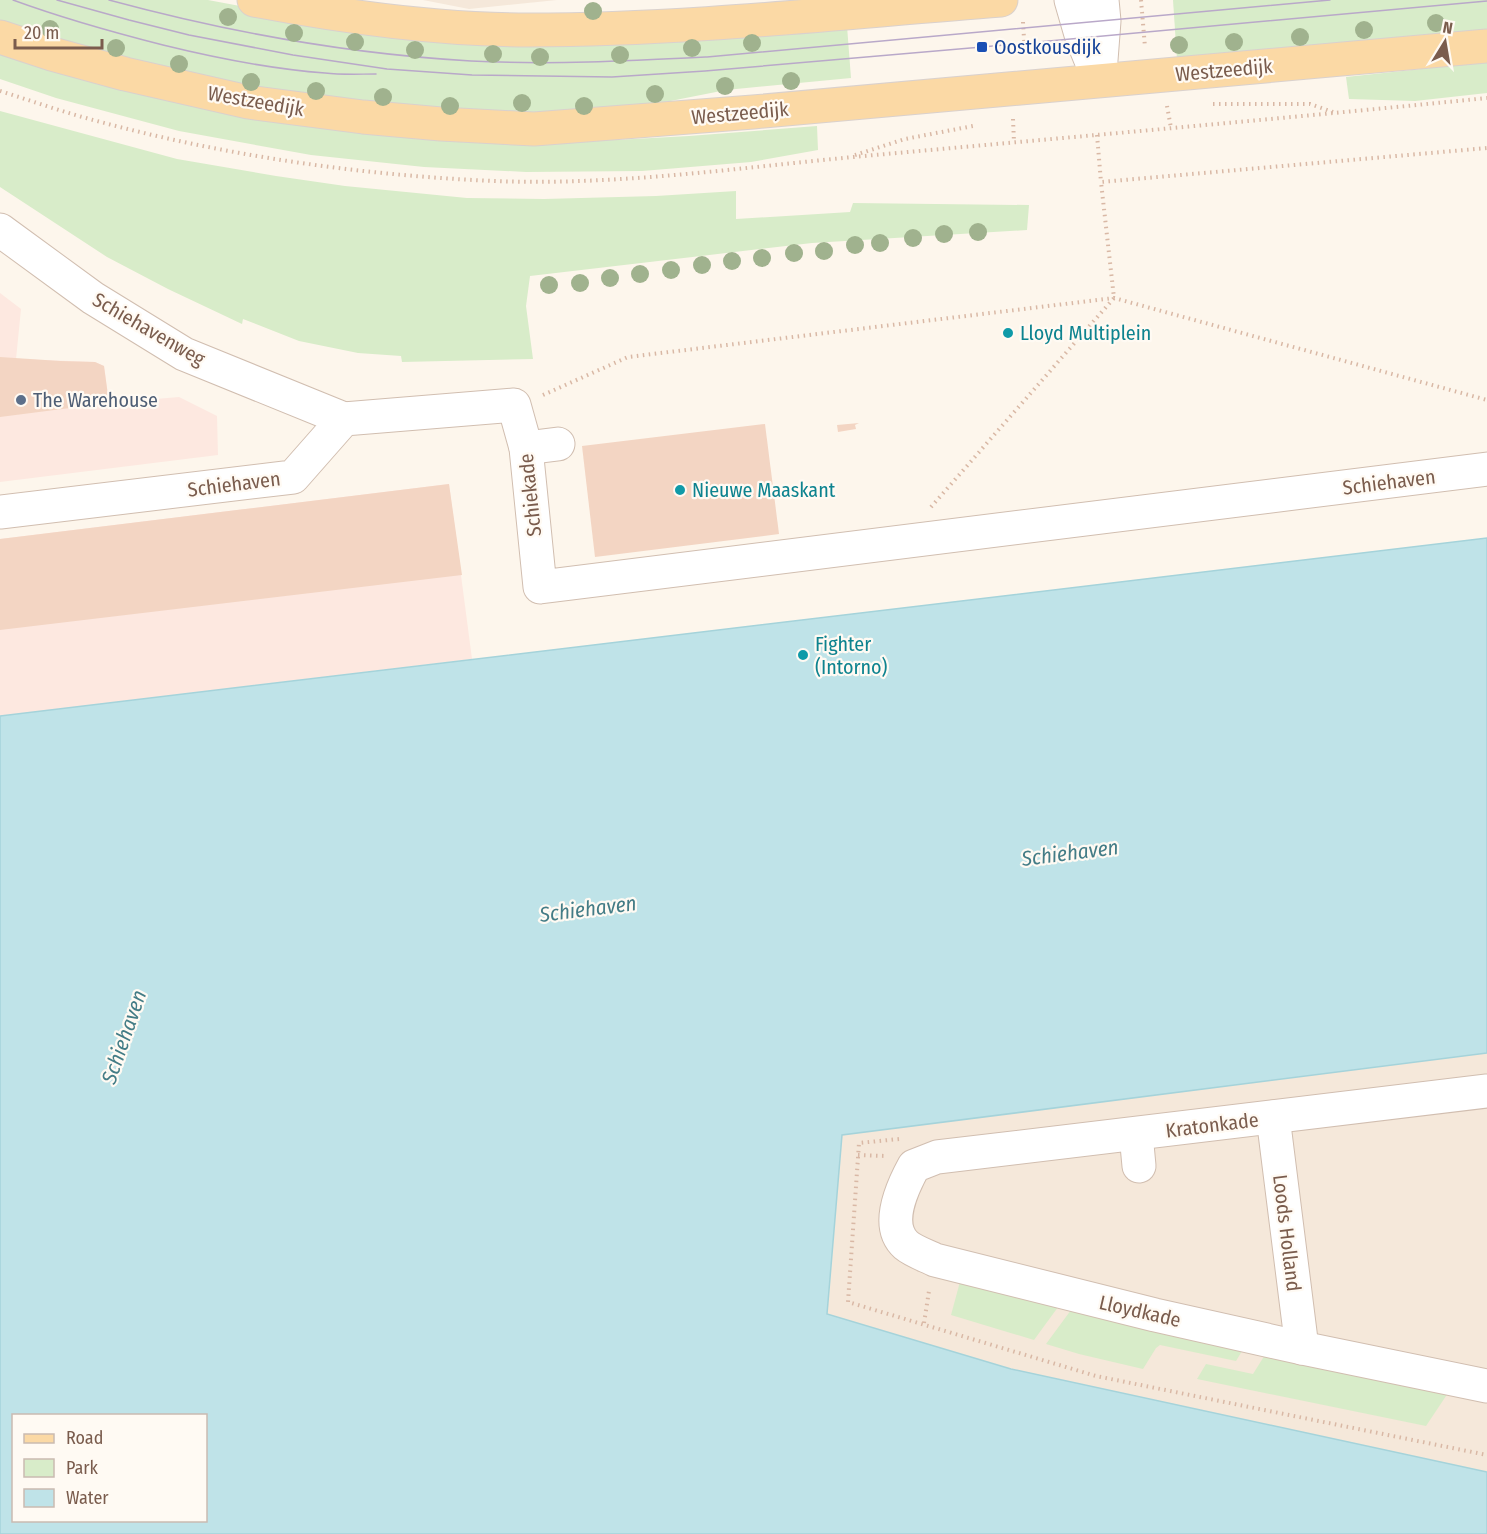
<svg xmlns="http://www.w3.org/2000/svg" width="1487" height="1534" font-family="'Fira Sans Condensed',sans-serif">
<rect width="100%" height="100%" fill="#fdf6ec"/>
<g fill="#f5e8da">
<polygon points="423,0 557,0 469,9"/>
<polygon points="1487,1053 1487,1472 1011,1369 827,1314 842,1135"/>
</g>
<g fill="#fde8e0">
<polygon points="0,293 21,309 16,359 95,362 104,366 109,403 179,397 217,416 218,455 0,482"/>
<polygon points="449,484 472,659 0,716 0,539"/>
</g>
<g fill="#d8ecc9">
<polygon points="0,0 208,0 294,16 847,26 851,78 726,90 630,109 524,118 247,90 0,25"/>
<polygon points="1173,0 1487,0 1487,32 1177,60"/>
<polygon points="0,49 525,141 615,140 689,136 817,126 818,150 751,162 642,171 526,172 424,167 311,155 179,131 56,98 0,79"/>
<polygon points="1487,62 1487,93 1415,101 1349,99 1346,77"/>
<polygon points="0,111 177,159 276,176 345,186 467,198 544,199 656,196 736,191 736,219 850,212 853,203 1029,205 1027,230 812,243 530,276 526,306 533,359 402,362 401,356 358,353 299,341 243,319 242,324 168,289 107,257 0,187"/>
<polygon points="961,1278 1061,1303 1034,1340 951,1315"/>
<polygon points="1074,1306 1245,1346 1236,1361 1160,1345 1156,1348 1143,1369 1079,1354 1046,1344"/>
<polygon points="1268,1350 1450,1390 1426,1426 1197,1379 1206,1364 1253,1374"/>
</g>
<path fill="#bfe3e8" stroke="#a5d3da" stroke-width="1.5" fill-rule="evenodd" d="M1487,538V1053L842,1135L827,1314L1011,1369L1487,1472V1534H0V716ZM14,1416H206V1520H14Z"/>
<g fill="#f3d5c3">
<polygon points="0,357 60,361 95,362 104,366 109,403 0,417"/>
<polygon points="859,423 855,425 856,429 838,432 837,425"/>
<polygon points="765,424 779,534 595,557 582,446"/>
<polygon points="449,484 462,575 0,630 0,539"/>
</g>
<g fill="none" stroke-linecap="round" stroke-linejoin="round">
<defs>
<g id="minor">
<polyline points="1071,0 1082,38 1099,80"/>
<polyline points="1100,73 1104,21 1102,0"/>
<polyline points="0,230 93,298 184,354 344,419"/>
<polyline points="526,448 558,444"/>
<polyline points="0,512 293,477 344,419 514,405 526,448 540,587 1487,469"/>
<path d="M1487,1091L937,1157L914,1166C903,1186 884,1225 906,1245C913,1251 927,1256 935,1260L1155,1315L1302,1348L1487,1386"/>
<polyline points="1273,1117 1302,1348"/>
<polyline points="1136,1134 1139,1166"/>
</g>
<g id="major">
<path d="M254,0C344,17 437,30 529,30C687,30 844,12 1001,0"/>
<polyline points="0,37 52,54 125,74 248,102 363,117 441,124 534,129 753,112 1487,46"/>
</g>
</defs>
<use href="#minor" stroke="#d1beb0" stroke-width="35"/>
<use href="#major" stroke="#dad1cd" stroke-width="35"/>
<g stroke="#d9b8a5" stroke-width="4" stroke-dasharray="1.5 4.5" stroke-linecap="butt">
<polyline points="1141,0 1145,47"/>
<polyline points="1023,22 1025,56"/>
<path d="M0,91C29,100 57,110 86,118C212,153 343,173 473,180C604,188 734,168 864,156C1072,137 1279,119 1487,98"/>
<polyline points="1213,104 1310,104 1333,112"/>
<polyline points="1167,106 1171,128"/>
<polyline points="1013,119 1014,142"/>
<polyline points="1097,135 1101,182"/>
<polyline points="855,155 905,139 973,126"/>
<polyline points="543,395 628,357 1114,298 1487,400"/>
<polyline points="931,507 1114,298 1101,182 1487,148"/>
<polyline points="899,1139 859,1143 848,1302 1096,1376 1487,1455"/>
<polyline points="858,1155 886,1156"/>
<polyline points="924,1323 929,1291"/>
</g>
<use href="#minor" stroke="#fff" stroke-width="33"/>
<use href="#major" stroke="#fbd9a5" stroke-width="33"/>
<g stroke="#b9a8c9" stroke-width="1.5">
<path d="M13,0C62,18 112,32 163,45C216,58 270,69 325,73C342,75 359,74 376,74"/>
<polyline points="57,0 129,20 189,35 293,55 387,69 472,75 612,77 705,71 982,47 1487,1"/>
<path d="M109,0C227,32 349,54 471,61C550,65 628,61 707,57L1330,0"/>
</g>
</g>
<g fill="#a0b28e">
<circle cx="593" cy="11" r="9"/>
<circle cx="228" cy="17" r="9"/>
<circle cx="1436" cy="23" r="9"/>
<circle cx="50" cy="29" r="9"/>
<circle cx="1364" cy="30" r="9"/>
<circle cx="294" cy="33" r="9"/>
<circle cx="1300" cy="37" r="9"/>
<circle cx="355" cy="42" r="9"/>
<circle cx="1234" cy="42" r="9"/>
<circle cx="752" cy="43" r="9"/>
<circle cx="1179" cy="45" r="9"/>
<circle cx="116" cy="48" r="9"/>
<circle cx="692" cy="48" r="9"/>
<circle cx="415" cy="50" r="9"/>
<circle cx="493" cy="54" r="9"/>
<circle cx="620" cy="55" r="9"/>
<circle cx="540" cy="57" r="9"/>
<circle cx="179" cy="64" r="9"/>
<circle cx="791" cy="81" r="9"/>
<circle cx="251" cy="82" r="9"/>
<circle cx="725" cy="86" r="9"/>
<circle cx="316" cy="91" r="9"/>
<circle cx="655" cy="94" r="9"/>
<circle cx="383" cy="97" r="9"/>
<circle cx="522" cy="103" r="9"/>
<circle cx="450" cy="106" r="9"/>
<circle cx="584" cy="106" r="9"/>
<circle cx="978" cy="232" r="9"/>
<circle cx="944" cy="234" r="9"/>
<circle cx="913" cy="238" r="9"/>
<circle cx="880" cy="243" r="9"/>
<circle cx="855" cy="245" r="9"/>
<circle cx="824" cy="251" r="9"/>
<circle cx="794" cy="253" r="9"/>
<circle cx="762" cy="258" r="9"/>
<circle cx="732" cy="261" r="9"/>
<circle cx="702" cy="265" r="9"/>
<circle cx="671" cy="270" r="9"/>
<circle cx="640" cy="274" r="9"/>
<circle cx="610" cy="278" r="9"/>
<circle cx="580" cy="283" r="9"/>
<circle cx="549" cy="285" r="9"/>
</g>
<rect fill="#1a4fb4" stroke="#fffaf3" stroke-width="2" x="976" y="41" width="12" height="12" rx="3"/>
<g fill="#0f9aa8" stroke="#fffaf3" stroke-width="2">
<circle cx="1008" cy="333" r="6"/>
<circle cx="680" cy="490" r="6"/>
<circle cx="803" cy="655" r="6"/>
</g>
<circle fill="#5c6f8a" stroke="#fffaf3" stroke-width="2" cx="21" cy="400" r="6"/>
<g text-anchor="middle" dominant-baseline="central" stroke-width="4.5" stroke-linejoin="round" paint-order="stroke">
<g font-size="20" fill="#164399" stroke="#fffaf3" text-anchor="start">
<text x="994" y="47">Oostkousdijk</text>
</g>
<g font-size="20" fill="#7a5c4d" stroke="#fffaf3">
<text transform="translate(1224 70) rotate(-5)">Westzeedijk</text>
<text transform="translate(256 101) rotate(10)">Westzeedijk</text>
<text transform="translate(740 113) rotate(-5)">Westzeedijk</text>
<text transform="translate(149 329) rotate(30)">Schiehavenweg</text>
<text transform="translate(1389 482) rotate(-7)">Schiehaven</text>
<text transform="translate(234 484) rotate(-7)">Schiehaven</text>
<text transform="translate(530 495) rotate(-96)">Schiekade</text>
<text transform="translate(1212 1125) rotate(-7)">Kratonkade</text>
<text transform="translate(1287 1233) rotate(83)">Loods Holland</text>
<text transform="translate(1140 1311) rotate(13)">Lloydkade</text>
</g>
<g font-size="20" fill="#0d838f" stroke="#fffaf3" text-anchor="start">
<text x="1020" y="333">Lloyd Multiplein</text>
<text x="692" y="490">Nieuwe Maaskant</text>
<text x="815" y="644">Fighter<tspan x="815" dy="23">(Intorno)</tspan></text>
</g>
<g font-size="20" fill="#4e5e75" stroke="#fffaf3" text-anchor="start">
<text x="33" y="400">The Warehouse</text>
</g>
<g font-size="21" font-style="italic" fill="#437c86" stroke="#fffaf3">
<text transform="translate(1070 853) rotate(-7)">Schiehaven</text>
<text transform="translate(588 909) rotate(-7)">Schiehaven</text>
<text transform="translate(124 1037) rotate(-71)">Schiehaven</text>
</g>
</g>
<rect x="12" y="1414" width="195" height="108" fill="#fffaf3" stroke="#cabbb1" stroke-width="1.5"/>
<rect x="24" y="1434" width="30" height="9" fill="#fbd9a5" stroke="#cabbb1" stroke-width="1.5"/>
<text x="66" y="1444" font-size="18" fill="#7a5c4d">Road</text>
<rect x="24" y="1459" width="30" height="18" fill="#d8ecc9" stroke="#cabbb1" stroke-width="1.5"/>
<text x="66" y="1474" font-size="18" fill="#7a5c4d">Park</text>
<rect x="24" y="1489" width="30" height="18" fill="#bfe3e8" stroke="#cabbb1" stroke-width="1.5"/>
<text x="66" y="1504" font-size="18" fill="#7a5c4d">Water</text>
<g transform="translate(1445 42) rotate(11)" stroke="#fffaf3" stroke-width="4.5" paint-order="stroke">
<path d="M0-4.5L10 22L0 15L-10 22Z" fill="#7a5c4d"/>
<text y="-9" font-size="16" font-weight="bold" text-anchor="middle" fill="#7a5c4d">N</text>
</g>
<path d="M15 39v9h87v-9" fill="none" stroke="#7a5c4d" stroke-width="3"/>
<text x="24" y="39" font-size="18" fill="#7a5c4d" stroke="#fffaf3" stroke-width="4.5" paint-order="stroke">20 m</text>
</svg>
